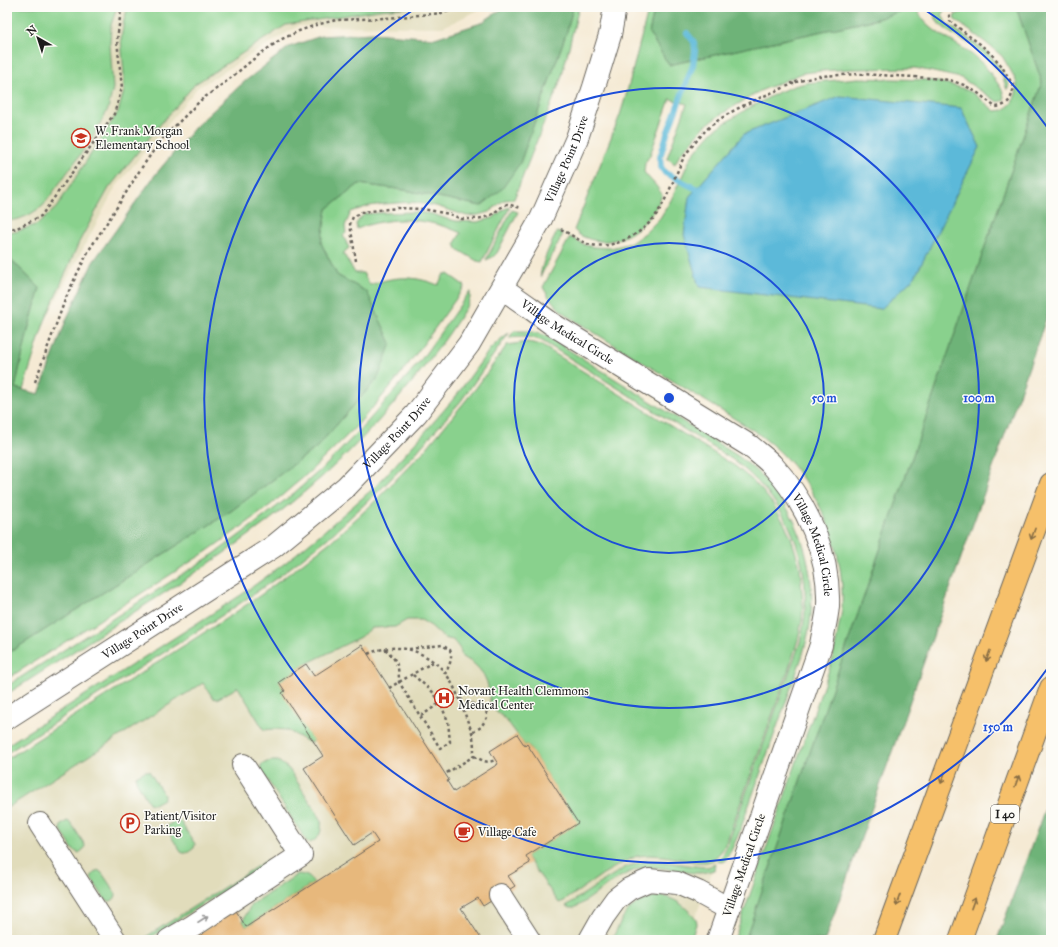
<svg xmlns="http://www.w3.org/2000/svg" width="1058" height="947" font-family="'IM FELL Great Primer',serif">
<rect width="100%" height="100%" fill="#fdfcf7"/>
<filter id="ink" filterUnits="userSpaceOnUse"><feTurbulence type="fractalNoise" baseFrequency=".025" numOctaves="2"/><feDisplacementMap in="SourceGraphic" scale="8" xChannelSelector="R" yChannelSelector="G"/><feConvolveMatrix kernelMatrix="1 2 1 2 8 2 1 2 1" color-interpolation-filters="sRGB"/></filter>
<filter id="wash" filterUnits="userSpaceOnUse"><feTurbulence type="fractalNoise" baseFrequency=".012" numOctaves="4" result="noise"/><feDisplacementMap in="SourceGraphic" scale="16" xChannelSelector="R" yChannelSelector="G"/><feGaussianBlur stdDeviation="0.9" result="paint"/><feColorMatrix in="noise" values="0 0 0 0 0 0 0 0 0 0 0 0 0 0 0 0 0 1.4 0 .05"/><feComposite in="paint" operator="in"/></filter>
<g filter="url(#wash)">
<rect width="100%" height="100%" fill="#f5ead4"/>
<g fill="#e1dcbb">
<polygon points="7,7 485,7 443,27 298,26 197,88 115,188 44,323 7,287"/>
<polygon points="388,506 721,847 687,940 7,940 7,767 308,578"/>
</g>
<g fill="#89d18d" stroke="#527654">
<polygon points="7,7 117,7 111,25 110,44 113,88 108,109 93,137 43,206 29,215 19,219 9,221 7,220"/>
<polygon points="128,7 414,7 379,10 286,25 195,84 153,133 109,188 79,242 44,323 23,390 15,388 28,330 40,288 7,256 7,231 15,232 38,224 56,208 118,112 124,91 124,74 121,39 124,20"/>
<path d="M573,7H579L561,79L514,199L504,200L489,212L478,215L467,216L436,206L411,202L384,204L369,206L351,212L345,226L346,233L343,235L349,248L343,253L355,273H363L370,285C394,276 413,275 438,285L444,274H448L465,286C434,330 403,374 367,414C355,429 340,442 327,455C316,465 305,477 293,486C266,510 236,531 206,552L7,679V654L231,511L317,447L378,378L367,292L337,275L321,243L327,209L359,184L405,190L481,206L520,163L567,31Z"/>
<path d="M649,7H655L649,33L669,65L877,19L913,7H925L918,12C929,32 951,39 968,52C979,59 989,70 996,81C1001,88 1004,91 1004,100L998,102L961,78L915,68L851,69L821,71L803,73L760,91L720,115L705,126L686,148L680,154L675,164L667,158L687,104L670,99L650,155L645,163L644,172C650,180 658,186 662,195C650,225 618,252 584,237C580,236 577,233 574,230L620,115L627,92Z"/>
<polygon points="930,7 950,7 945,9 942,14 946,23 986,51 994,60 1002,72 1009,84 1007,90 1002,75 991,62 972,45 955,36 939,24"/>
<path d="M981,7H1016L1042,82L745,940H734L830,667C834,653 837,639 839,625C840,619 842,613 842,607C845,553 823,498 786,458C777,448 766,440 756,432L569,317C558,309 549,299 543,287L570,237L585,245L594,247L611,248L631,243L645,233L660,218L671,200L691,157L704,141L714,130L747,109L779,92L794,86L806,83L858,78L927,80L948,84L962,88L973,93L995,111L1004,110L1012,103L1016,94L1017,83L1011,71L1002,56L985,42L954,19L955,15L962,12Z"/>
<path d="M510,207L482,262L477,261L457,249L455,243L461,233C428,218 391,215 357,229L356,224L360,218L365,214L378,213L417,212L432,214L447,219L456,221L477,222L493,218L504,209Z"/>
<polygon points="512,210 518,212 497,253 493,257 486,260"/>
<path d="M557,232L563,234L540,277C543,259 549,248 557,232Z"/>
<path d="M470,291V298L468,304C460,317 452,330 443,342C404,395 359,446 308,489C254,535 196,573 136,611C93,639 50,667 7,694V686L214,554L252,526L294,493L326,465L360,430L391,395L420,361Z"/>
<path d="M514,331H528L545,335L738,456C754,468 769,482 781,499C806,534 816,582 810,624C808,636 805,648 801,660L738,836L731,851L724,862L717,860L723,854L727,846L800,642C802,631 805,620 805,608C808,547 781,496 733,460L542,341C530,336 522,337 509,338Z"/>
<polygon points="509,333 461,401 414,455 381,489 328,538 281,575 229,611 7,753 7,745 241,595 285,563 324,531 376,486 425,432 456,396 490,349 502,338"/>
<path d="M527,342L534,343L541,345L735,466L752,480L761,489L773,504L784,523L791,537L800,567L803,605L802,620L798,640L788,671L728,838L723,849L719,854L713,860L707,862H698L664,856L649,855L637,856L624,862L603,874L564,901L559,903L526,856L577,823L527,744L525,746C518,736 512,726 504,718C501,715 498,713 495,710C489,703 489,695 488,686C485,673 475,662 462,657L460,649L453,640L444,638L431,626L421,620H407L395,627L372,628L360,637L306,664L279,682L285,691L283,693L314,741L310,743L287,730L273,729L264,730L238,687L217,699L213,698L203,683L7,808V759L233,614L262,594L295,569L330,542L369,507L425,450L476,388L507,345Z"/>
<path d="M272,761H278L289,769L321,819C322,830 321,838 310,843L307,842L261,770V765L267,762Z"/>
<polygon points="145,771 149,771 164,795 164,796 163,799 154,804 149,803 136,781 136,776"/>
<path d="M176,820L180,821L195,844L194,848C190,851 186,855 181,852L167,830V826Z"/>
<polygon points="67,821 71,823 85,845 84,849 79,853 73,850 60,828 62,824"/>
<polygon points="267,860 269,862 148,939 141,940"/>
<path d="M645,861H658L702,867H708L715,864L714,870C709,871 704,873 699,873C680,873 662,865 643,868C617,873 597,896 574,908H570L566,906L608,878L626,867Z"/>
<path d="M98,870L102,873L116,894C116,900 109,904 105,899L91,878L93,874Z"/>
<path d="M298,874C307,875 309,876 314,883L246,927L243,921L251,905Z"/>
<path d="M663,896C679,900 687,908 697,921L691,940H612C625,911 629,901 663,896Z"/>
</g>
<g fill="#6eb378" stroke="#45684a">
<polygon points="505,7 573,7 567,31 520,163 502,189 481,206 405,190 359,184 327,209 321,243 337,275 367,292 391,343 378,378 317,447 231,511 7,654 7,256 40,288 28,330 15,388 39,394 67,318 93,262 155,175 196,126 244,82 289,47 321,36 373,33 435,38 481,23"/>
<polygon points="655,7 913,7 877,19 669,65 649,33"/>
<polygon points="1016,7 1051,7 1051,305 825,940 745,940 1042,82"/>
<polygon points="1051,792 1051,940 997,940"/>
</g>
<polygon fill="#5bb9d9" stroke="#3c6a7a" points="840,96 961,108 980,147 915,277 881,309 699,287 684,235 689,197 744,134"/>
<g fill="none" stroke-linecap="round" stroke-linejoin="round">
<polyline stroke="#5bb9d9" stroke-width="6" points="687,33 694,42 695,51 693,65 667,134 660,157 661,167 665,173 697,189"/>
</g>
<g id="blocks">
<polygon fill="#e7b87b" points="362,645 449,780 447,781 454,792 498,764 490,751 517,734 525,746 527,744 578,823 526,856 530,863 508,876 515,886 483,906 478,898 461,908 482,940 190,940 235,909 246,927 378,842 372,833 354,845 304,768 323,756 282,693 285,691 279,682 306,664 314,676"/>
</g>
</g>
<g filter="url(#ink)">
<use href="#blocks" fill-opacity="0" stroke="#68645c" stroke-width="1"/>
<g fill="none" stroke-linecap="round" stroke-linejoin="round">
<defs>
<g id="minor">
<path id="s1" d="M502,288L529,307L552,324L750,446C758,453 767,459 773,466C807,503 830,555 828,606C827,619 823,632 821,645L718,940"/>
<path id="s2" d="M7,718L273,547L346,487L416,414L469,344L541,219L577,138L594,87L610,35L615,7"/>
<polyline points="40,824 115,940"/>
<polyline points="500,895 529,940"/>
<polyline points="169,940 193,926 301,855 243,765"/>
<polyline points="590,940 603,917 616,899 629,889 649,880 677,883 698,892 729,909"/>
</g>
<g id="highway">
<polyline points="884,940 1051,484"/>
<polyline points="960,940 1051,688"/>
</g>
</defs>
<use href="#minor" stroke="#68645c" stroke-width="24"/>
<use href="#highway" stroke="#68645c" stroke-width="24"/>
<g stroke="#68645c" stroke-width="2.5" stroke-dasharray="3 3" stroke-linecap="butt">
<polyline points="7,225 15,229 41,216 114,114 122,88 117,40 121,10 122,7"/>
<path d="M561,229C568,233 580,241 587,244C613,251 644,234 658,212C669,195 675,175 684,157C688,150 700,137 705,131C727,110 766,95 793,84L792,83L819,76L861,74L931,78L950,80L964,85L978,93L995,107C1009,106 1011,99 1014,87L1001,65L992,55L980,44L969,36L950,21L949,16L953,11L969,7"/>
<polyline points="356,261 350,224 353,217 362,212 397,208 423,209 449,214 462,219 473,219 483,218 493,214 500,208 507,204 521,208"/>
<polyline points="35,382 65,300 75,278 89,250 119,204 140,170 161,140 201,100 227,81 256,57 280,40 299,31 316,25 336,20 386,18 443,13 461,7"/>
<path d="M385,649C397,660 399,666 399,682L440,748L450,742L448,721L440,703L434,693L413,675"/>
<path d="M409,649L442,645L450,650C453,659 449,666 445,674"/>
<path d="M368,654C394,642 420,648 441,668C452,679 461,702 466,717C468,723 472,730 473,737C474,743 474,750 474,756L445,774"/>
<polyline points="389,688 433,662"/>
<polyline points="460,699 484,708 488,716 481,727 472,733"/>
<polyline points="421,716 440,703"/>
<path d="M474,756C482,760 486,764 495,760"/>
</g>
<use href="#minor" stroke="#fff" stroke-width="22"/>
<use href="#highway" stroke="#f6c06b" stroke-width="22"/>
</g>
<defs><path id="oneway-shaft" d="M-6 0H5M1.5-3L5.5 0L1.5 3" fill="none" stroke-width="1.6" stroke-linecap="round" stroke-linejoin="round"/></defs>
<g stroke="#896e44">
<use href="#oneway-shaft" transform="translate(1033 534) rotate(110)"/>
<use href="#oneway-shaft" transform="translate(988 656) rotate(110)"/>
<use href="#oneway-shaft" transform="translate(943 778) rotate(110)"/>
<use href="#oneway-shaft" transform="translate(1017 781) rotate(-70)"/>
<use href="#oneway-shaft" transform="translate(898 900) rotate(110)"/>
<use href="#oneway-shaft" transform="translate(973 903) rotate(-70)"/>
</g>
<use stroke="#999" href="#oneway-shaft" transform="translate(203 919) rotate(-33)"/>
</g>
<g fill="none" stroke="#1d4ed8" stroke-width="2">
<circle cx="669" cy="398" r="155"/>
<circle cx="669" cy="398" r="310"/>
<path d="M1050 665A465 465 0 1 1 416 8M922 8A465 465 0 0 1 1050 131"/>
</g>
<defs>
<symbol id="school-ring" viewBox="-11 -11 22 22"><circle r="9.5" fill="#fdfcf7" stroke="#c8321e" stroke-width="1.5"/><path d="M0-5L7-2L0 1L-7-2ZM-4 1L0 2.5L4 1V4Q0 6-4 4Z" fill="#c8321e"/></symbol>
<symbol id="hospital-ring" viewBox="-11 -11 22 22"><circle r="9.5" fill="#fdfcf7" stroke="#c8321e" stroke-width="1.5"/><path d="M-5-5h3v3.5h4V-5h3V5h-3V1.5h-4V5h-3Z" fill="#c8321e"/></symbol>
<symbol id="parking-ring" viewBox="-11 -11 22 22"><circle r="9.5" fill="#fdfcf7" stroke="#c8321e" stroke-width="1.5"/><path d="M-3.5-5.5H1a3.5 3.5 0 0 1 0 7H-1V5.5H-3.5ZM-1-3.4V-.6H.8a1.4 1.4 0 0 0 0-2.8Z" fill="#c8321e"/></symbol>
<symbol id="cafe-ring" viewBox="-11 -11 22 22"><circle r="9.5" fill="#fdfcf7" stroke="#c8321e" stroke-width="1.5"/><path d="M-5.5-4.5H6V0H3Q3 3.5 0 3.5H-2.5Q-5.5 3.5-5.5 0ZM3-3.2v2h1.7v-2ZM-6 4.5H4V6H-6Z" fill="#c8321e"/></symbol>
</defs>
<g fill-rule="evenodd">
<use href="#school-ring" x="70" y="127" width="22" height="22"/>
<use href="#hospital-ring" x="433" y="687" width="22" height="22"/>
<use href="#parking-ring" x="119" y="812" width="22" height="22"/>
<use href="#cafe-ring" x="453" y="821" width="22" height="22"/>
</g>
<g text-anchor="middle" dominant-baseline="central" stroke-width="3" stroke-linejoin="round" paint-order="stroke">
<rect fill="#fdfcf7" stroke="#605f5e" stroke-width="1" x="991" y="805" width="28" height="18" rx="3"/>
<g font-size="11" font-weight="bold" fill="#1c1c1c">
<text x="1005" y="814">I 40</text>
</g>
<g font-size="12" fill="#1c1c1c" stroke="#fdfcf7" text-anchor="start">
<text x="95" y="131">W. Frank Morgan<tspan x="95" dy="14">Elementary School</tspan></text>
<text x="458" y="691">Novant Health Clemmons<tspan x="458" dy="14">Medical Center</tspan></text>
<text x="144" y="816">Patient/Visitor<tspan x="144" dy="14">Parking</tspan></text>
<text x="478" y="832">Village Cafe</text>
</g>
<g font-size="12" fill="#1c1c1c" stroke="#fdfcf7">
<text stroke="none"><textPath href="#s2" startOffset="809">Village Point Drive</textPath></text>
<text stroke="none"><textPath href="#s1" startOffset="79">Village Medical Circle</textPath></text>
<text stroke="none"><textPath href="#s2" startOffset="485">Village Point Drive</textPath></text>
<text stroke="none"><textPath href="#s1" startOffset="415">Village Medical Circle</textPath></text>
<text stroke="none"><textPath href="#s2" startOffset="161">Village Point Drive</textPath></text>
<text transform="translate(744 865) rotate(-71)">Village Medical Circle</text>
</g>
</g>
<circle cx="669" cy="398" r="6" fill="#1d4ed8" stroke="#fdfcf7" stroke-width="2"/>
<g font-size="12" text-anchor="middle" font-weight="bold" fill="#1d4ed8" stroke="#fdfcf7" stroke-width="3" stroke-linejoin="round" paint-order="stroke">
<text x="824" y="402">50 m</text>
<text x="979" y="402">100 m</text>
<text x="998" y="731">150 m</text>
</g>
<rect width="1058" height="947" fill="none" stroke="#fdfcf7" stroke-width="24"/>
<g transform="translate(38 38) rotate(321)" stroke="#fdfcf7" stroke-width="3" paint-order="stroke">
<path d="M0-3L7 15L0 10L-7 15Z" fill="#1c1c1c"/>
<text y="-6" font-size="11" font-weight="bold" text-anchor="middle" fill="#1c1c1c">N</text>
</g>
</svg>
